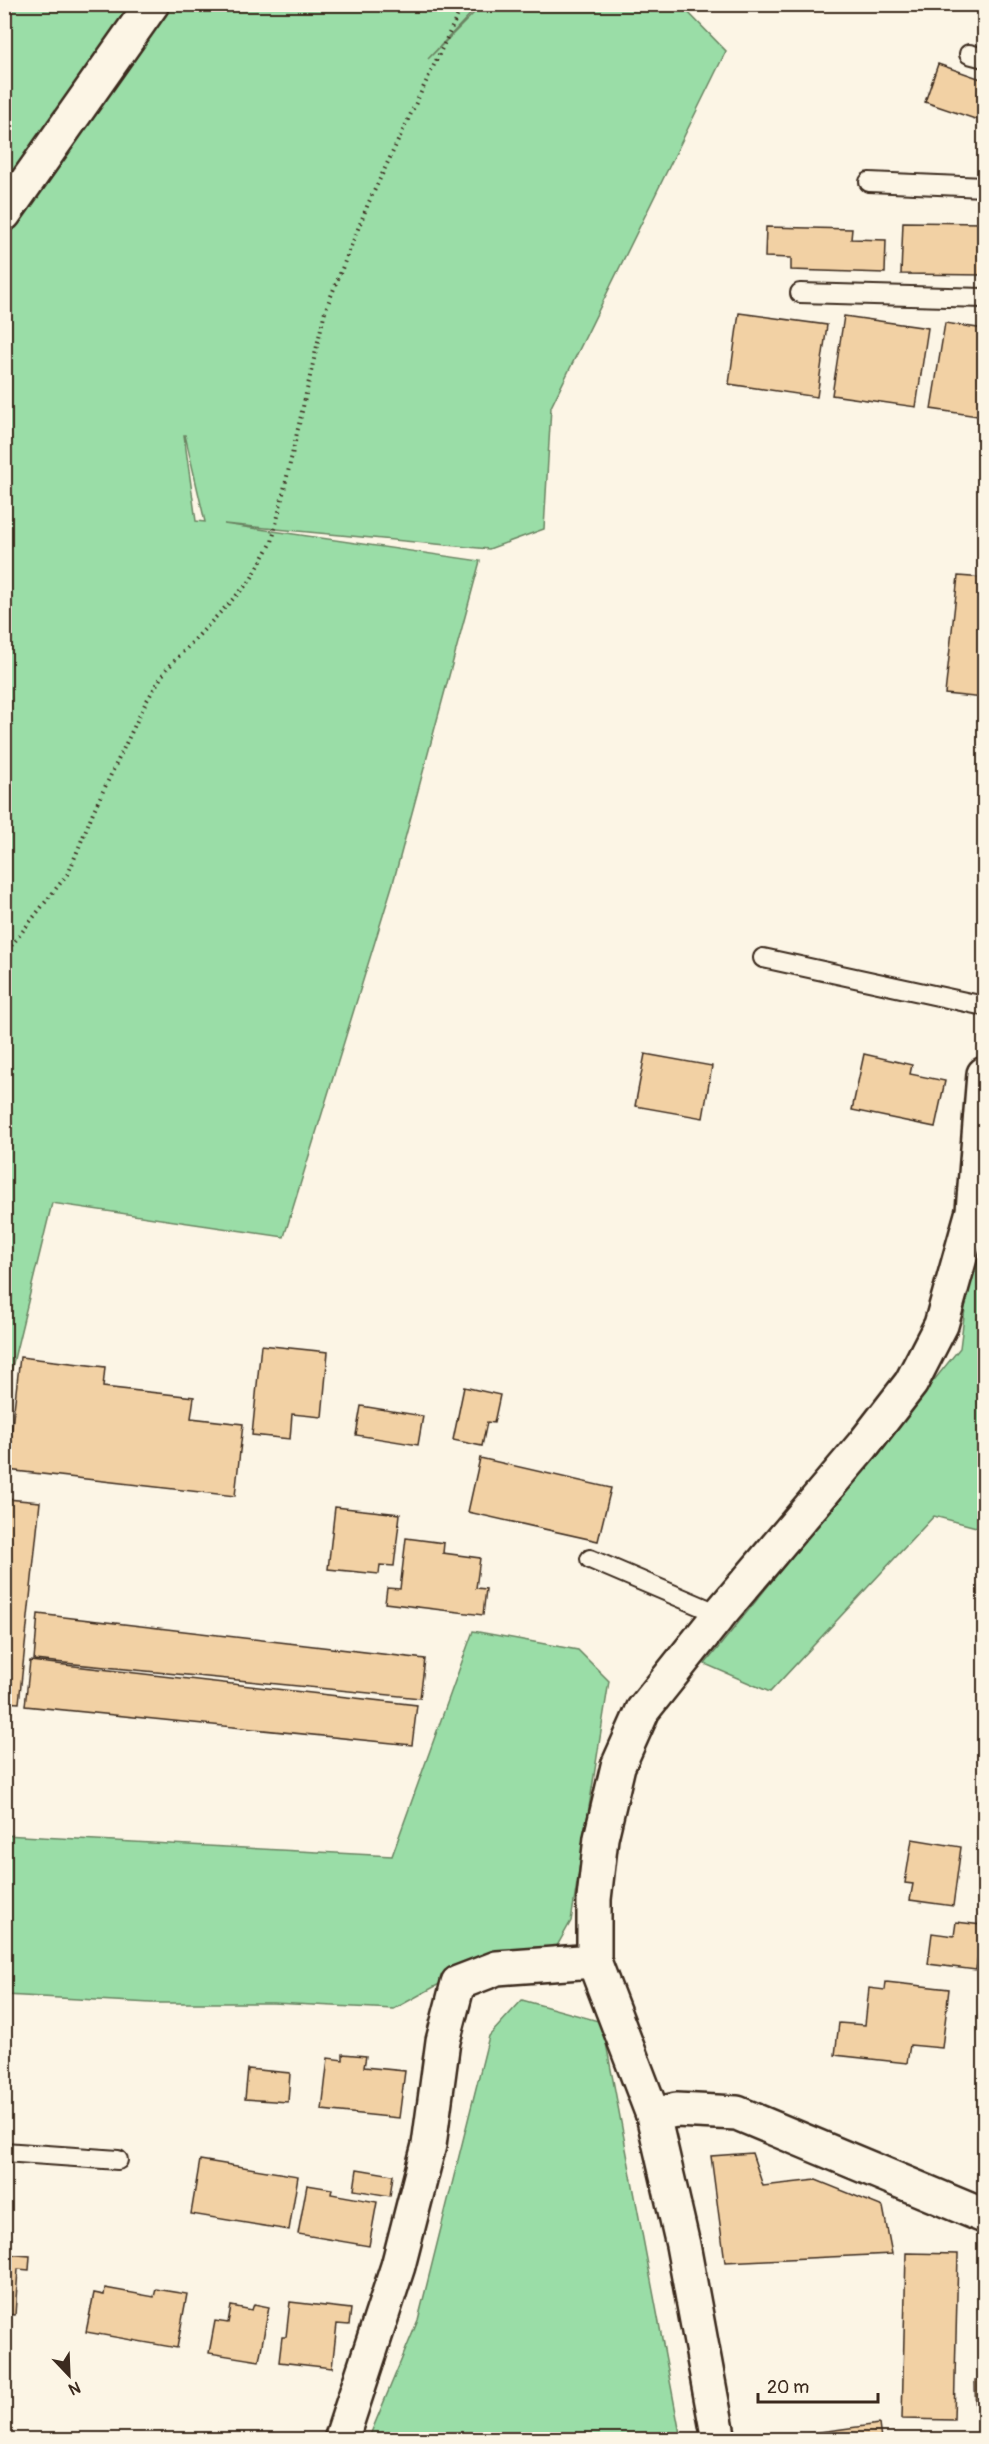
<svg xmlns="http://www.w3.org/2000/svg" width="989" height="2444" font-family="Pangolin,sans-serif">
<rect width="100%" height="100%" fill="#fcf5e5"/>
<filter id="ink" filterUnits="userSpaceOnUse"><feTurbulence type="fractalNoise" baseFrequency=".0167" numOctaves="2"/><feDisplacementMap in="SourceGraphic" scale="12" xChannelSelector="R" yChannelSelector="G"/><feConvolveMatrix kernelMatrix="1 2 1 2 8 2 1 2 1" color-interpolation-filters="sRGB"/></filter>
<g filter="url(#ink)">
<g fill="#9adda7" stroke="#6a8462" stroke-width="1.5" fill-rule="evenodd">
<path d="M5,5H479L428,59L482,5H681L726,51L551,407L544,529L489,549L224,524L480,561L393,883L284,1237L52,1203L5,1396ZM184,435H185L205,522L196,521Z"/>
<polygon points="984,1158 984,1529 934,1516 770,1692 705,1664 960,1348"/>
<polygon points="473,1631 578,1650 609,1681 571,1921 553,1953 494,1954 394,2009 273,2003 151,2003 5,1995 4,1835 392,1856"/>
<polygon points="522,2000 602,2022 681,2439 368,2440 418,2320 489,2036"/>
</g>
<g fill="#f2d1a4" stroke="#3b2a1e" stroke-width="1.5">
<polygon points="938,64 984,80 984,122 925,102"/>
<polygon points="903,222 984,223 984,275 901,274"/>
<polygon points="766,227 852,229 851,239 886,240 885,273 791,270 791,258 765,257"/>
<polygon points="739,313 827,325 817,397 729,384"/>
<polygon points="844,316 928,328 916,407 832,395"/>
<polygon points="945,323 984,329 984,417 931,409"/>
<polygon points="958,576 984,578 984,698 945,694"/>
<polygon points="645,1054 712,1066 703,1118 635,1106"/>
<polygon points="864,1054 912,1065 910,1074 945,1081 935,1127 852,1110"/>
<polygon points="261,1345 328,1352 322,1417 292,1414 290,1439 252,1435"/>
<polygon points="20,1357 105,1367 103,1387 194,1397 191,1418 243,1424 235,1496 7,1470"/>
<polygon points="464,1387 500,1395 494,1423 487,1422 482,1446 453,1440"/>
<polygon points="361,1406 423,1416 418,1445 356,1435"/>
<polygon points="480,1458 611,1488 598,1541 468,1512"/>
<polygon points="7,1499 40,1502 19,1703 4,1702 4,1523"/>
<polygon points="335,1507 400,1514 394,1566 380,1565 379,1574 328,1569"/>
<polygon points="406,1538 444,1543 443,1553 480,1558 476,1588 486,1589 483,1615 385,1603 387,1588 400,1589"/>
<polygon points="38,1614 425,1659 420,1698 34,1660"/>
<polygon points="30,1661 417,1705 412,1745 25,1706"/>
<polygon points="912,1839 961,1847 953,1906 910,1900 913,1884 905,1883"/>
<polygon points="956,1922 982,1925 976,1970 928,1964 932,1933 954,1936"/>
<polygon points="886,1982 949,1989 942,2048 910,2045 907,2063 835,2055 839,2023 865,2025 869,1988 885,1990"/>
<polygon points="343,2054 366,2056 364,2067 405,2071 399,2118 322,2110 328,2058 343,2060"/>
<polygon points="248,2069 290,2073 288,2102 245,2099"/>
<polygon points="752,2153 763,2186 816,2180 883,2207 892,2254 725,2262 711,2156"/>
<polygon points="200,2160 298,2176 289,2230 191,2214"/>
<polygon points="357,2169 393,2175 390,2196 354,2190"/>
<polygon points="307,2185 332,2189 331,2194 377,2202 369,2246 298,2234"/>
<polygon points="906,2253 958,2254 954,2420 902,2419"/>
<polygon points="4,2254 30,2256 29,2270 18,2269 15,2315 4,2314"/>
<polygon points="105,2288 154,2297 156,2289 187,2294 177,2348 86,2332 94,2293 104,2295"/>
<polygon points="290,2302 351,2309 349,2325 337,2324 332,2368 279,2362 282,2337 286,2337"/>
<polygon points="254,2304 269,2307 259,2361 209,2353 215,2321 228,2323 231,2306 252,2310"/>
<polygon points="975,2380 984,2380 984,2425 976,2425"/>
<polygon points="879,2424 881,2440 806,2440 805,2434"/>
</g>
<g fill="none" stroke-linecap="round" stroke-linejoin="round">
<defs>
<g id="service">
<polyline points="969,54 984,58"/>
<polyline points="869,182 984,187"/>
<polyline points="800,293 984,298"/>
<polyline points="763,958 984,1006"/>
<polyline points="590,1559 719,1614"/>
<polyline points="4,2152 118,2160"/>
</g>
<g id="minor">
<polyline points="653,2115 676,2110 737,2113 984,2216"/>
<polyline points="341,2440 398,2266 429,2145 443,2041 458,1983 497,1968 594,1961"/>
</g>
<g id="tertiary">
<polyline points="4,214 152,4"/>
<polyline points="719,2440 683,2245 653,2115 594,1961 594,1899 601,1838 618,1766 643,1710 723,1610 863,1445 911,1383 941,1325 973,1211 984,1074"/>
</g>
</defs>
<use href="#service" stroke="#3b2a1e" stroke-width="22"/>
<use href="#minor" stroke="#3b2a1e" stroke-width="38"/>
<use href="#tertiary" stroke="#3b2a1e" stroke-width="38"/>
<polyline stroke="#3b2a1e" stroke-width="4" stroke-dasharray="1.5 4.5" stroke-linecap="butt" points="4,955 69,872 93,812 146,702 165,671 250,581 272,542 325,311 368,204 463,4"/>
<use href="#service" stroke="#fcf5e5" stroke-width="18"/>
<use href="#minor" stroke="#fcf5e5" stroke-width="33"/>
<use href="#tertiary" stroke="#fcf5e5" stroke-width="33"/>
</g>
</g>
<rect width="989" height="2444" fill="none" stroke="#fcf5e5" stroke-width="24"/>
<rect x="12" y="12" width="965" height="2420" fill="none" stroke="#3b2a1e" stroke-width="2" filter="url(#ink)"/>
<g transform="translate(69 2375) rotate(157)" stroke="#fcf5e5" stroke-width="4.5" paint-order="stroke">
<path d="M0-4.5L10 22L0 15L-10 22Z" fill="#3b2a1e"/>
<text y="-9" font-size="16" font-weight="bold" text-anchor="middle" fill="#3b2a1e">N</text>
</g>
<path d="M758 2393v9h120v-9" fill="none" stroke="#3b2a1e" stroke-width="3"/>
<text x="767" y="2393" font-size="18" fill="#3b2a1e" stroke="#fcf5e5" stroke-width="4.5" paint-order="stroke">20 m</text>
</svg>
